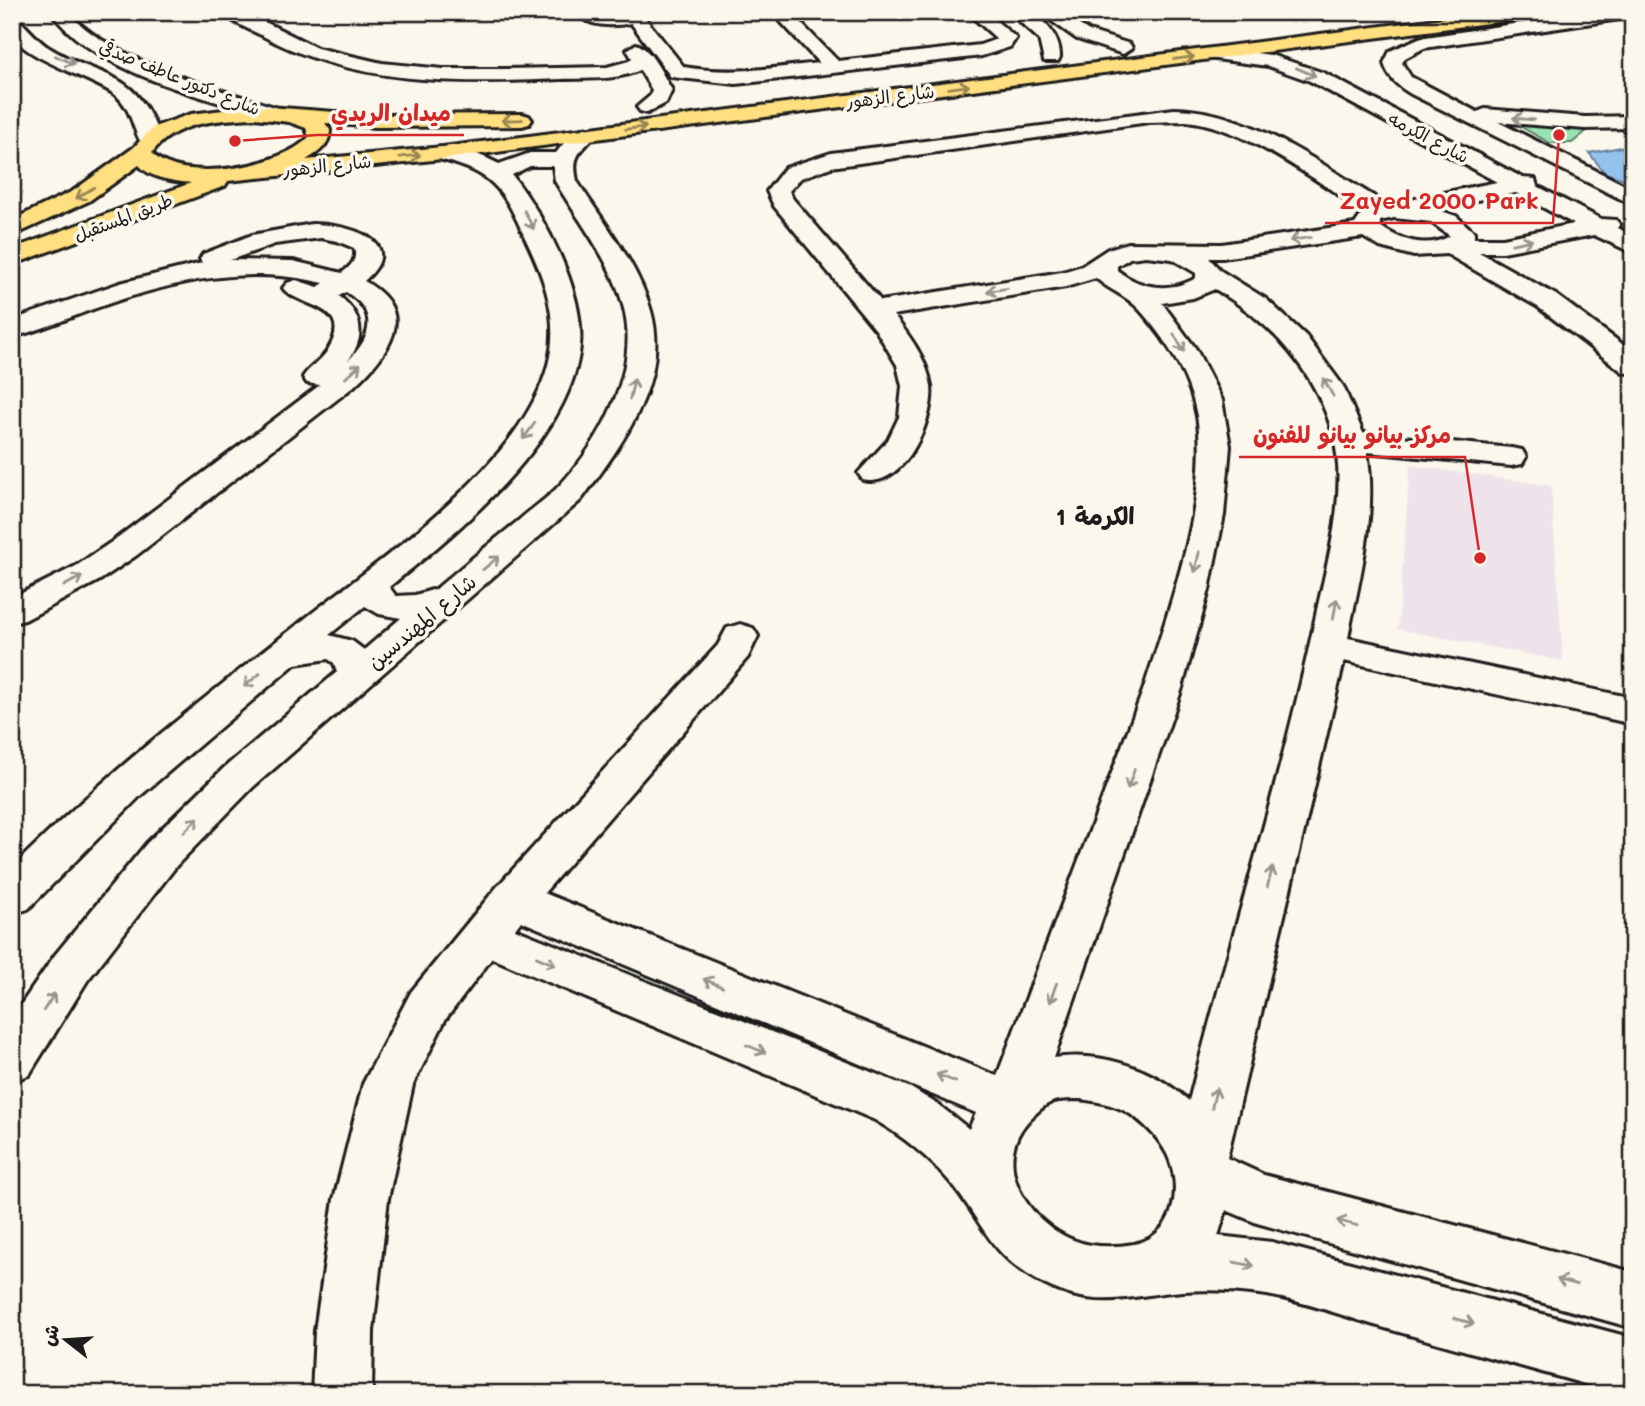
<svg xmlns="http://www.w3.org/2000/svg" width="1645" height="1406" font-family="Mali,'Playpen Sans Arabic',sans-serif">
<rect width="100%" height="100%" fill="#fbf7ec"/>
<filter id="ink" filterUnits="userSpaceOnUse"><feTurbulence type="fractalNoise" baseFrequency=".0143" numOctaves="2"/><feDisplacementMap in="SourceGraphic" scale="14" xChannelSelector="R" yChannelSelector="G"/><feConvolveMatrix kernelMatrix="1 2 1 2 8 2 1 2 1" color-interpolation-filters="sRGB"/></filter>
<g filter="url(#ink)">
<polygon fill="#eee3ea" points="1410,465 1551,486 1563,661 1398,629"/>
<polygon fill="#99e2b2" stroke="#5a7f67" stroke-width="2" points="1514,123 1593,126 1572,143 1550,143"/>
<polygon fill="#94c1ee" stroke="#647f9a" stroke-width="2" points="1621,147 1633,149 1633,182 1605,173 1589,153"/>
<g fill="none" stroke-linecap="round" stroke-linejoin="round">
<defs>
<g id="minor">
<path d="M51,12H68C110,61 217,89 278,108L281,112L278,116H264C198,96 92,70 51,12Z"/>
<path d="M223,12H245L317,48L382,63L443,69H505L607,67L629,61L632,58L627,50L636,44C651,48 663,76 672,90L666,103L647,113L640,111L637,107L650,96L652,90L640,70C615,81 587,78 561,79C458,84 351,85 259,34C247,28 231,22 223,12Z"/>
<path d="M575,12L614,15L654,12L646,19L684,67C729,75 774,68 819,63L772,12H790L838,61L980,45L997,39L967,12H986L1016,38L1010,47L982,56L736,84L671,77L631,23C612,27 588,27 575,12Z"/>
<path d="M1009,12C1014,12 1022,11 1027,12C1045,18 1061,39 1060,57L1058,61H1044L1039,39Z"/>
<polygon points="1039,12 1059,12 1089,31 1130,44 1132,48 1123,54 1077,39"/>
<path d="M1129,12H1161C1154,20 1136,20 1129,12Z"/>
<path d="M1595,12H1633V17L1424,48L1405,58L1402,63L1411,77L1477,112L1485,109L1585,117L1633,116V128L1585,129L1498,122L1633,189V205L1411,94C1398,86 1388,78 1384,63L1390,51L1419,38Z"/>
<path d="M12,16C21,18 36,40 48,47C104,82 133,65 161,139L158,144H142C132,128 132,110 117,96C95,78 17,57 12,32C11,27 12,21 12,16Z"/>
<path d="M1215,48L1271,55L1324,73L1523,178L1535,179L1537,186L1601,219L1616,220L1620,225L1618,228L1633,236V253L1594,235L1503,252H1479L1556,295L1633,352V374L1623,372L1538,307L1447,254L1414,256L1380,247L1363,237L1222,258H1209L1221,271L1266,299L1306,336L1343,386L1363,433L1511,448L1522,450L1526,457L1522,464L1511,466L1367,452C1378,513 1359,579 1348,638L1633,698V724L1344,661L1227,1158L1264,1175L1633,1272V1328L1257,1223L1226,1210L1218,1236L1272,1242L1633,1338V1394H1620C1542,1372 1463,1350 1385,1328C1346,1317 1307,1302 1267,1295C1239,1291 1211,1289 1183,1291C1128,1295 1098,1311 1044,1284C990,1256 986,1227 952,1184C930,1158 904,1137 875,1120L492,958L445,1020L413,1085L388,1199L373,1331L372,1394H312L315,1331L334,1199L363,1084L411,992L497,887L718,645L727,628L740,624L753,628L758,636L748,657L544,893L997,1076L1144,688C1168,612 1211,495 1197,416C1190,376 1165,338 1139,309C1126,295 1109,290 1096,278L1066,287L893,315C909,335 927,359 931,386C935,420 903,490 863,480L858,473L888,440L899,417L902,386L897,365L876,330L774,206L767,191L785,168L831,153L1174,109C1252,110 1322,166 1388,205C1424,197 1460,189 1497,182L1310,81L1268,66L1208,58L1206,54ZM1186,121C1244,126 1314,180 1364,211L1355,224L1222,244L1128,243L1108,249L1082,266L1062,272L881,301L793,199L789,191L801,178L831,167L1149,122ZM1516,193L1574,224L1503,238H1474V232L1456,216L1433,208ZM1394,218L1431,222L1450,236C1427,249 1400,241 1380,226V221ZM1146,256L1172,259L1196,273V278C1170,293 1140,289 1117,270V266L1130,258ZM1215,289C1271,322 1318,373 1334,438C1347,493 1329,555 1317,610C1283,775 1230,937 1189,1101C1153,1068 1101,1051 1054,1058L1182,688L1209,590L1224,515L1230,446L1222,400L1196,349L1162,303L1193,298ZM521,921L976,1113L969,1129L940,1106L911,1088L515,929ZM1081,1099C1101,1102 1119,1105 1136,1118C1148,1127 1160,1140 1167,1154C1183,1187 1176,1236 1134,1244C1115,1247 1094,1248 1076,1241C1028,1224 989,1163 1029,1120C1036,1113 1045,1104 1054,1101C1063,1099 1072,1099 1081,1099Z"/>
<path d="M585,128L592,130L596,134C581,153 571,153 577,181C603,222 638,264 651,311C671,381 620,447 581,500L253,787L177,865L87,981L29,1075L12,1081V1018L55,955L147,843L225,767L337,672L334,663L328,659L295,664L140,796L28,909L12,914V868C100,779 199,702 297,625C376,562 504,479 542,383C562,334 550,291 529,246C503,190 498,173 435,158L432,153L435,148C455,144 482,155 499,164L530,153H556L571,134ZM553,166L555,181C579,222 615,265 625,313C638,373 600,443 559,486C547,499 531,509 518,521C490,543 463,566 436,589L415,595L396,596L389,587C458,531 571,440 580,346C585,292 545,217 512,175L530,166ZM365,606L379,614L401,618L364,650L352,641L329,635Z"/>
<path d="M312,224C345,224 411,240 364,281C421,313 388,355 353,387L137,555L100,580L25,620L12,623V598L76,566L113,541L320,385L307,383L303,377C310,366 323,360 329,348C355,304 296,307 283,288L287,283L296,280L318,287L324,283C246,264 173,281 99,307C70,317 42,330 12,337V320L120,283L202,263L200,259L203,254L252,235ZM321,238L337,241L354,248C358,259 351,266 342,273L293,261L230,260L275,244ZM346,292C379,312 372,337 348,361C366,336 363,315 339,296Z"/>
</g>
<path id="major" d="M1491,12H1542L1534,17L443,159L228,181L225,186L12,265V249L191,183C174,181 151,179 139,165L89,201L12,236V220L73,191L133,148L154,127L191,114L255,106L375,115L522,114L529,116L532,120L529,124L522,126L375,127L325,123L330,130C330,145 318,153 306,160L443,147ZM255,118L289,122L306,128L309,137C282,167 180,185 152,153C174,121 220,120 255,118Z"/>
</defs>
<use href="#minor" stroke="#1c1c1c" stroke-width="6"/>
<use href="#major" stroke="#1c1c1c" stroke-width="6"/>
<use href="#minor" fill="#fbf7ec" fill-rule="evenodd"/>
<use href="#major" fill="#ffdf80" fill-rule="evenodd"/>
</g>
<defs><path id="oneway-shaft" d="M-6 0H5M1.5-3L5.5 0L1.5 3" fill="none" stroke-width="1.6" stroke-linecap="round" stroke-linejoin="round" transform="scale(1.75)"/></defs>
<g stroke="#998753">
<use href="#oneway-shaft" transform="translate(1184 58) rotate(-7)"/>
<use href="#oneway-shaft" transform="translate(959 87) rotate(-7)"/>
<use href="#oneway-shaft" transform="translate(512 120) rotate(178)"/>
<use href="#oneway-shaft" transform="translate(636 128) rotate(-7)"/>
<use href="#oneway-shaft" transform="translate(410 156) rotate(-6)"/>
<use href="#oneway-shaft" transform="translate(85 193) rotate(148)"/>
</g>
<g stroke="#97948e">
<use href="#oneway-shaft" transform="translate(65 60) rotate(24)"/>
<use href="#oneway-shaft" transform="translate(1306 72) rotate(23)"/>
<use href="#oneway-shaft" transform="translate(1523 119) rotate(-175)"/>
<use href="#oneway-shaft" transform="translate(529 220) rotate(63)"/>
<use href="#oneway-shaft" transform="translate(1300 239) rotate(171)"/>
<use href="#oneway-shaft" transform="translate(1522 242) rotate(-11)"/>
<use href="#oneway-shaft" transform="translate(997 290) rotate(171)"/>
<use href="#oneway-shaft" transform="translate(1179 343) rotate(60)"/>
<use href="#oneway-shaft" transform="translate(353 371) rotate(-43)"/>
<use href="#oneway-shaft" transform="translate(1328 387) rotate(-119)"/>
<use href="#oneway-shaft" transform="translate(632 389) rotate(-77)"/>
<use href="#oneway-shaft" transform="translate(529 431) rotate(126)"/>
<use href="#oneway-shaft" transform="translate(1197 562) rotate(102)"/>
<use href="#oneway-shaft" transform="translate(491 563) rotate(-39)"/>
<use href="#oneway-shaft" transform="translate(73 581) rotate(-29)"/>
<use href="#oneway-shaft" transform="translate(1335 609) rotate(-80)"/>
<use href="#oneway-shaft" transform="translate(252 680) rotate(141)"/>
<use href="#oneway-shaft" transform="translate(1131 779) rotate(110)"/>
<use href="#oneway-shaft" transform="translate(191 825) rotate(-45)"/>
<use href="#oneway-shaft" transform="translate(1270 877) rotate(-75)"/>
<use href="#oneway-shaft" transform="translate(546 961) rotate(23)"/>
<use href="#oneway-shaft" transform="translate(713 983) rotate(-157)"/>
<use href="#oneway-shaft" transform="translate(1053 993) rotate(110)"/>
<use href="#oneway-shaft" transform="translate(49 1002) rotate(-57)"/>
<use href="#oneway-shaft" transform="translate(756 1049) rotate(22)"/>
<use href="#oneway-shaft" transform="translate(946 1078) rotate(-158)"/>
<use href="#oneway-shaft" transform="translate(1214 1098) rotate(-77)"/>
<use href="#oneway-shaft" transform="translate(1347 1223) rotate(-165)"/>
<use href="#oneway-shaft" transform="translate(1244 1264) rotate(10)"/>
<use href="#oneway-shaft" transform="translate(1567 1282) rotate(-165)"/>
<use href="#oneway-shaft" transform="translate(1464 1321) rotate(16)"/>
</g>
</g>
<g text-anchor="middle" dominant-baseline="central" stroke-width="7" stroke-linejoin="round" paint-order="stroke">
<g font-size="18" fill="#1c1c1c" stroke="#fbf7ec">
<text transform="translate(180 77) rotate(22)">شارع دكتور عاطف صدقي</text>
<text transform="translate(890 96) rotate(-7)">شارع الزهور</text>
<text transform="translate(1429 137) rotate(28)">شارع الكرمه</text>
<text transform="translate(327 165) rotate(-6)">شارع الزهور</text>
<text transform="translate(123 217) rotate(-21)">طريق المستقبل</text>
</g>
<g font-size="21" fill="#1c1c1c" stroke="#fbf7ec">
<text transform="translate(421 621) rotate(-40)">شارع المهندسين</text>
</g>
<g font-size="24" font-weight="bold" fill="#1c1c1c" stroke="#fbf7ec">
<text x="1095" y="515">الكرمة 1</text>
</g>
</g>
<path fill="none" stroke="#d62828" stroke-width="2.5" d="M235 141L317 135H464M1559 135L1553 223H1325M1480 558L1465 457H1239"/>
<g fill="#d62828" stroke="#fbf7ec" stroke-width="2.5">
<circle cx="235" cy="141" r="7"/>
<circle cx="1559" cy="135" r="7"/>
<circle cx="1480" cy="558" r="7"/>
</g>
<g font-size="23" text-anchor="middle" font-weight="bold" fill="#d62828" stroke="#fbf7ec" stroke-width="7" stroke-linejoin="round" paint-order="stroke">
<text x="391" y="121">ميدان الريدي</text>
<text x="1439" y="209">Zayed 2000 Park</text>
<text x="1352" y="443">مركز بيانو بيانو للفنون</text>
</g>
<rect width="1645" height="1406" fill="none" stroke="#fbf7ec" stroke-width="42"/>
<rect x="21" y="21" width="1603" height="1364" fill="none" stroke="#1c1c1c" stroke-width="2.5" filter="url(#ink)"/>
<g transform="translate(66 1340) rotate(287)" stroke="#fbf7ec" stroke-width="5" paint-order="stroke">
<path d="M0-5L12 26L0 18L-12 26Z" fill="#1c1c1c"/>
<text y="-10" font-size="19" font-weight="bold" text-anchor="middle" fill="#1c1c1c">ش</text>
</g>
</svg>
